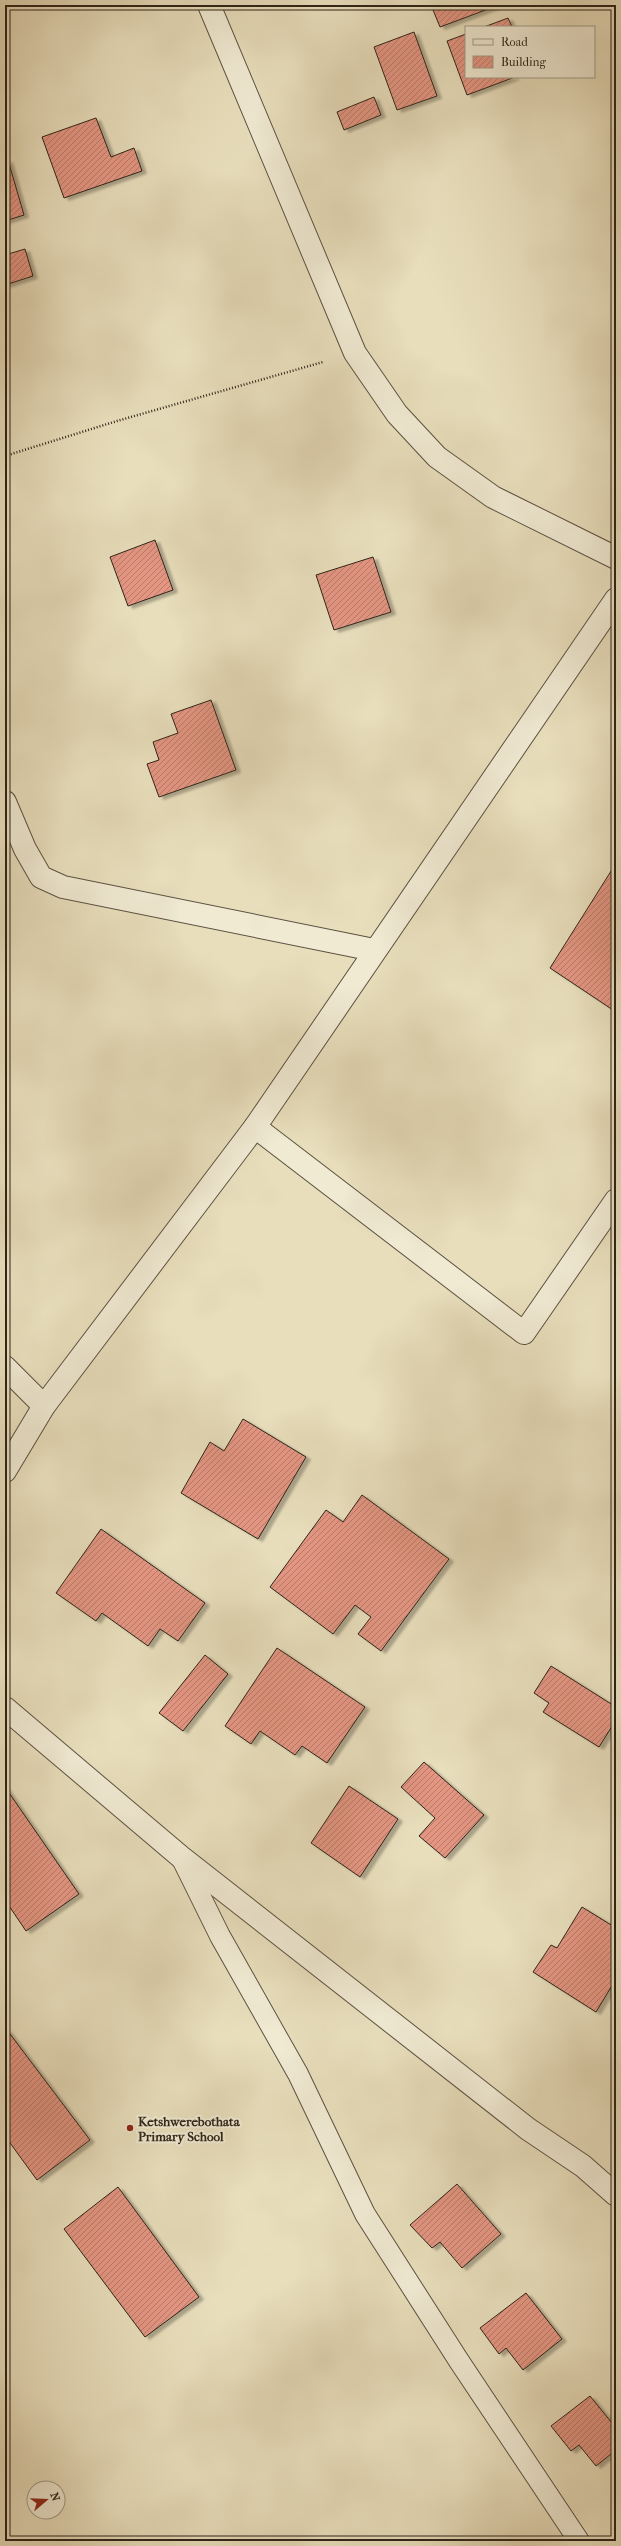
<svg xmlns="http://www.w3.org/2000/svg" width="621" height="2546" font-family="'IM FELL French Canon',serif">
<defs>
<pattern id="building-hatch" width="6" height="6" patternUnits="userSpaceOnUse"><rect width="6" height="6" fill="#e49683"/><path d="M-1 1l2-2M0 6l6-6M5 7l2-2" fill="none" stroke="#b97a6a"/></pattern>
<filter id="shadow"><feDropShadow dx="4.5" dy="2.5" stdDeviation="1" flood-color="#0004"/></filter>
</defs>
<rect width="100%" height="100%" fill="#e8debc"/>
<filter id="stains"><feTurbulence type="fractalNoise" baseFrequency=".005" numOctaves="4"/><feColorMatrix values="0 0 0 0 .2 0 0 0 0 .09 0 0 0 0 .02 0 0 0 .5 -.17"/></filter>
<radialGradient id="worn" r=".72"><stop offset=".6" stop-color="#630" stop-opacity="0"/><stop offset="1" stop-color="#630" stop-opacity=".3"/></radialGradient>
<g fill="url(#building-hatch)" stroke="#2d2418" filter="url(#shadow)">
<polygon points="431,5 499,5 440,27"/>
<polygon points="508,18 512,27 484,27"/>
<polygon points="414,32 437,96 397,110 374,47"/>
<polygon points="466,34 466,77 515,77 467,95 447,41"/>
<polygon points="374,97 381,115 344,130 337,112"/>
<polygon points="96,118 111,157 134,148 142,171 64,198 42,137"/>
<polygon points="8,160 24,215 5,221 5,161"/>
<polygon points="25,249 33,276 5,285 5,255"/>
<polygon points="155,540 173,590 128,606 110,557"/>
<polygon points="373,557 391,612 334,630 316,575"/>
<polygon points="211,700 236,770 159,797 147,764 159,760 153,742 178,733 171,714"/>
<polygon points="613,868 616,870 616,1012 550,968"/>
<polygon points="243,1419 306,1457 258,1539 181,1493 210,1442 224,1451"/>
<polygon points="362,1495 449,1559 381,1651 358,1634 371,1617 355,1605 333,1634 270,1587 326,1510 343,1522"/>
<polygon points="101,1529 205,1603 178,1641 160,1629 148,1646 102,1613 96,1621 56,1593"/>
<polygon points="277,1648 365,1707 327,1763 302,1746 295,1755 260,1731 251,1744 225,1726"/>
<polygon points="205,1655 228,1674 183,1731 159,1713"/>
<polygon points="551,1666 616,1707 616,1720 599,1747 543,1712 549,1703 534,1693"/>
<polygon points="424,1762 484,1815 445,1858 419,1836 435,1818 401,1787"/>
<polygon points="349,1786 398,1819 360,1877 311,1843"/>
<polygon points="5,1787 79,1894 26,1931 5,1900"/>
<polygon points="582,1907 616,1928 616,1979 596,2012 533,1972 551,1945 557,1948"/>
<polygon points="7,2030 90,2140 37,2180 5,2136 5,2031"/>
<polygon points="457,2184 501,2234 462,2268 440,2242 432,2248 410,2225"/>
<polygon points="118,2187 199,2297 145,2337 64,2229"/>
<polygon points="526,2293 562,2339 523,2370 506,2348 499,2354 480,2328"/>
<polygon points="590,2396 616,2428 616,2450 596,2466 579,2445 571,2451 551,2426"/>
</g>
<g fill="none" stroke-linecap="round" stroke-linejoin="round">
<defs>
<polyline id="lane" points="181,1857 220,1936 298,2074 365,2214 459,2361 579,2541"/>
<g id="street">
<polyline points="209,5 355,353 397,414 437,457 493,497 616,558"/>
<polyline points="5,802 25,849 41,877 63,887 374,950"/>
<polyline points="255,1127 524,1333 616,1200"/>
<polyline points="5,1367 44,1406"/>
<polyline points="5,1471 44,1406 255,1127 616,599"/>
<polyline points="5,1708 181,1857 528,2129 583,2166 616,2195"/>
</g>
</defs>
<use href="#lane" stroke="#5c5241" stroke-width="22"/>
<use href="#street" stroke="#5c5241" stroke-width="24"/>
<polyline stroke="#2d2418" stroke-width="2.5" stroke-dasharray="1 2" stroke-linecap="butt" points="5,456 117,421 323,362"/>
<use href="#lane" stroke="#f0ead3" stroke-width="20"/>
<use href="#street" stroke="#f0ead3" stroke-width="22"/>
</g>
<circle fill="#8f2418" stroke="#f0ead3" stroke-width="1.5" cx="130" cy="2128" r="4"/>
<g text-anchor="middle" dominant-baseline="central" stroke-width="4" stroke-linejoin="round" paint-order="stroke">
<g font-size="13" font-weight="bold" fill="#2d2418" stroke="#f0ead3" text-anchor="start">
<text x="138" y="2121">Ketshwerebothata<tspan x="138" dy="15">Primary School</tspan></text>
</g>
</g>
<rect width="621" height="2546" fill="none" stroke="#e8debc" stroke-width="20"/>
<rect x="6" y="6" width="609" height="2534" fill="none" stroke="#2d2418" stroke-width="2"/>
<rect x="10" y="10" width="601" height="2526" fill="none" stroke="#2d2418"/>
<rect x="465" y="26" width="130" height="52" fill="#f0ead3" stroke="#a29b88"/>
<rect x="473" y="39" width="20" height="6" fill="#f0ead3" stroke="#a29b88"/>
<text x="501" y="46" font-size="12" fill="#2d2418">Road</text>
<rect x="473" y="56" width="20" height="12" fill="url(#building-hatch)" stroke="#a29b88"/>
<text x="501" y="66" font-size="12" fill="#2d2418">Building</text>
<g transform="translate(46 2500) rotate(71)"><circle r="19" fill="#f0ead3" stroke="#a29b88"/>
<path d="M0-3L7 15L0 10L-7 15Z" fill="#8f2418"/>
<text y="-6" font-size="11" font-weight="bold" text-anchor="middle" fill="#2d2418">N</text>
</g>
<rect width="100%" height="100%" filter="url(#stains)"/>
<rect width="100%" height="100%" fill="url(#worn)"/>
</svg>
